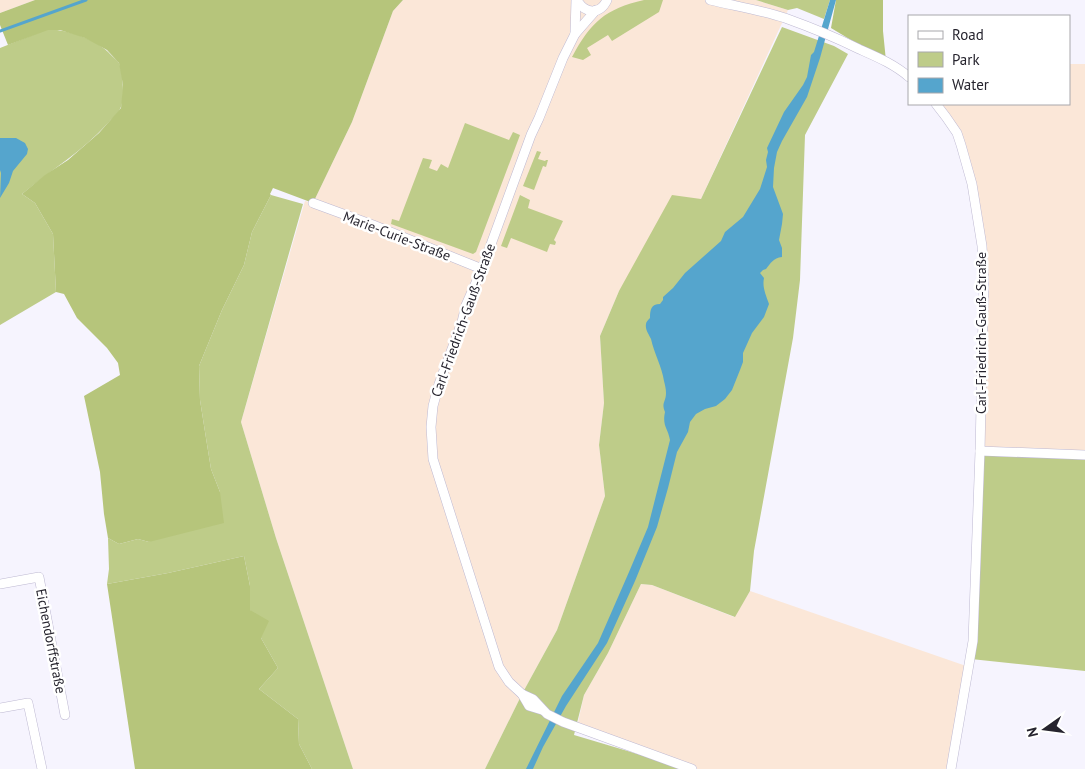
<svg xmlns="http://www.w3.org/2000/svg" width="1085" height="769" font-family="'PT Sans',sans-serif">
<rect width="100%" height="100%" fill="#f6f4fe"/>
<g fill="#fbe7d8">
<polygon points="0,0 35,0 0,13"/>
<polygon points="403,0 756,0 788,10 701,199 619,291 600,336 604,403 599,445 605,496 557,630 522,694 485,769 353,769 276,538 241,422 305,201 313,203 352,122 393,11"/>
<polygon points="1069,64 1085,64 1085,455 980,451 984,285 961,145 936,104 1069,104"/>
<polygon points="641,584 652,585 734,617 750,591 969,667 951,769 693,769 577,727 584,695 608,653"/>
</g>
<g fill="#becc89">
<path d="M644,0H663L659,12L612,41L608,35L587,48L591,55L583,60L572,57C591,22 605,9 644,0Z"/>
<polygon points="756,0 830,0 824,19 797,8 788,10"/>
<polygon points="782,27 834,46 848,54 805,135 800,280 793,338 754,551 750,591 735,617 652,585 641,584 608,653 584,695 574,735 688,769 485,769 522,694 557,630 605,496 599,445 604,403 600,336 619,291 672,195 701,199"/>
<path d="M48,29C68,30 97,39 111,55C113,57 117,60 119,63C123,72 125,101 120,109C118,114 111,119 108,123C83,151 51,170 22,194L35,203L53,234L56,292L0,325V48Z"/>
<polygon points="465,123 509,140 513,132 520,135 476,252 473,254 391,224 392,219 399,221 423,158 432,160 429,168 437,171 441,164 448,168"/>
<polygon points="537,151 541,152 538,159 545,161 546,160 548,160 546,167 543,166 534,190 523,186"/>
<polygon points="271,195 303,204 241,422 276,538 353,769 312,769 299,744 298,719 259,689 278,668 261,638 250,610 250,586 244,556 168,573 107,584 109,569 108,538 119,544 138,539 149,542 220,492 211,469 206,438 200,400 199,366 222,310 244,265 252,232"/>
<polygon points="520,195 530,200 528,208 563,221 554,240 556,242 555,245 550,244 547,252 511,238 507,248 501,246"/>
<polygon points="980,451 1085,455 1085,671 971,659"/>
</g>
<g fill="#b6c57b">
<polygon points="35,0 403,0 393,11 352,122 313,203 273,188 270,194 271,195 252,232 244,265 222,310 199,366 200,400 206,438 211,469 220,492 224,523 149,542 138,539 119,544 108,538 104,514 100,472 84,396 120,375 118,363 107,348 77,318 64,294 56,292 53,234 35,203 22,194 45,175 68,160 99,133 121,108 123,85 119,63 107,50 85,38 60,30 48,30 8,45 0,25 0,13"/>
<polygon points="836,0 883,0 883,31 886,61 831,28"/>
<polygon points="244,556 250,586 250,610 269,621 261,638 278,668 259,689 298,719 299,744 312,769 135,769 107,584 168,573"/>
</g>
<g fill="#55a5cd">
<path d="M830,0H836L820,58L807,97L782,141L777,152L774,168L773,187L783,214L782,224L779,240L782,248V257C773,258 771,263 766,269L763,270L760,273L764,278C762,287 766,295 769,304L764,317L752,333L743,353V362L740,370L732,390L725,399L716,406L705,409L696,414L690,422L688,432L677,452L668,488L657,527L635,581L607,643L566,706L543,747L533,769H526L562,696L598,643L629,572L648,527L670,440C668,428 662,426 665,412C661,403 666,402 666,393C666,389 665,385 664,381C662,367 654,353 651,339C649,334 645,330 646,324C646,322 648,320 650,318C650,310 651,304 660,304L663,300V297L673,288L685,273L721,241L725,232L743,217L760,189L767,167L766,160L768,152L767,148L784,112L803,85L807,77L811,55L814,52Z"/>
<polygon points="0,138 16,138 25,143 28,149 27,154 13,171 9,183 0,198 1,173 0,170"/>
</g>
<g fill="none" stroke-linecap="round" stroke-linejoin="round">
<polyline stroke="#55a5cd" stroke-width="3" points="0,31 86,0"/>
<defs>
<g id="minor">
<path d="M577,0C585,14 600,15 607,0"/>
<path d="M710,0C735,6 761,10 785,18C810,27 835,37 859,49C877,57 894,64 909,77"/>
<polyline points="575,34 576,0"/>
<polyline points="936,104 946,117 957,133 961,145 972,184 982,246 984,285 983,316 980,451 973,641 951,769"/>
<polyline points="313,203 373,225 482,269"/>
<polyline points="980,451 1085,455"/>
<polyline points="0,584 39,577 65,715"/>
<polyline points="522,694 533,699 547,714 563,722 692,769"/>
<polyline points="0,708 28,703 42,769"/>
<polyline points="542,710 529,706 522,694 509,682 499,667 433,459 431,427 433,406 439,384 462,322 466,305 482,269 531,135 539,118 563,58 575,34 596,10"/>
</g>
</defs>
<use href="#minor" stroke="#beb9d2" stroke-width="10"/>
<use href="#minor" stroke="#fff" stroke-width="9"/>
</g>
<g text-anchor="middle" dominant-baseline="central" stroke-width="5" stroke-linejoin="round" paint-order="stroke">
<g font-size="14" fill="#26242e" stroke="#fff">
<text transform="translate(397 236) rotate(21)">Marie-Curie-Straße</text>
<text transform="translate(463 320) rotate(-70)">Carl-Friedrich-Gauß-Straße</text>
<text transform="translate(981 333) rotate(-90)">Carl-Friedrich-Gauß-Straße</text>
<text transform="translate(51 641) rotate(79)">Eichendorffstraße</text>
</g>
</g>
<rect x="908" y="15" width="162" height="90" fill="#ffffff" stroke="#a8a7ab"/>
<rect x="918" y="31" width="25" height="8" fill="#ffffff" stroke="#a8a7ab"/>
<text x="952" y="40" font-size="15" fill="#26242e">Road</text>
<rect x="918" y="52" width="25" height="15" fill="#becc89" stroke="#a8a7ab"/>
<text x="952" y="65" font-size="15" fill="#26242e">Park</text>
<rect x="918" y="78" width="25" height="15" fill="#55a5cd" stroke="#a8a7ab"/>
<text x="952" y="90" font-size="15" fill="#26242e">Water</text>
<g transform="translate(1045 729) rotate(256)" stroke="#ffffff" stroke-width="4" paint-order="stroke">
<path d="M0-4L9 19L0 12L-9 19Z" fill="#26242e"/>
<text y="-8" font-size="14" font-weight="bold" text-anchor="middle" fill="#26242e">N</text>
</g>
</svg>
